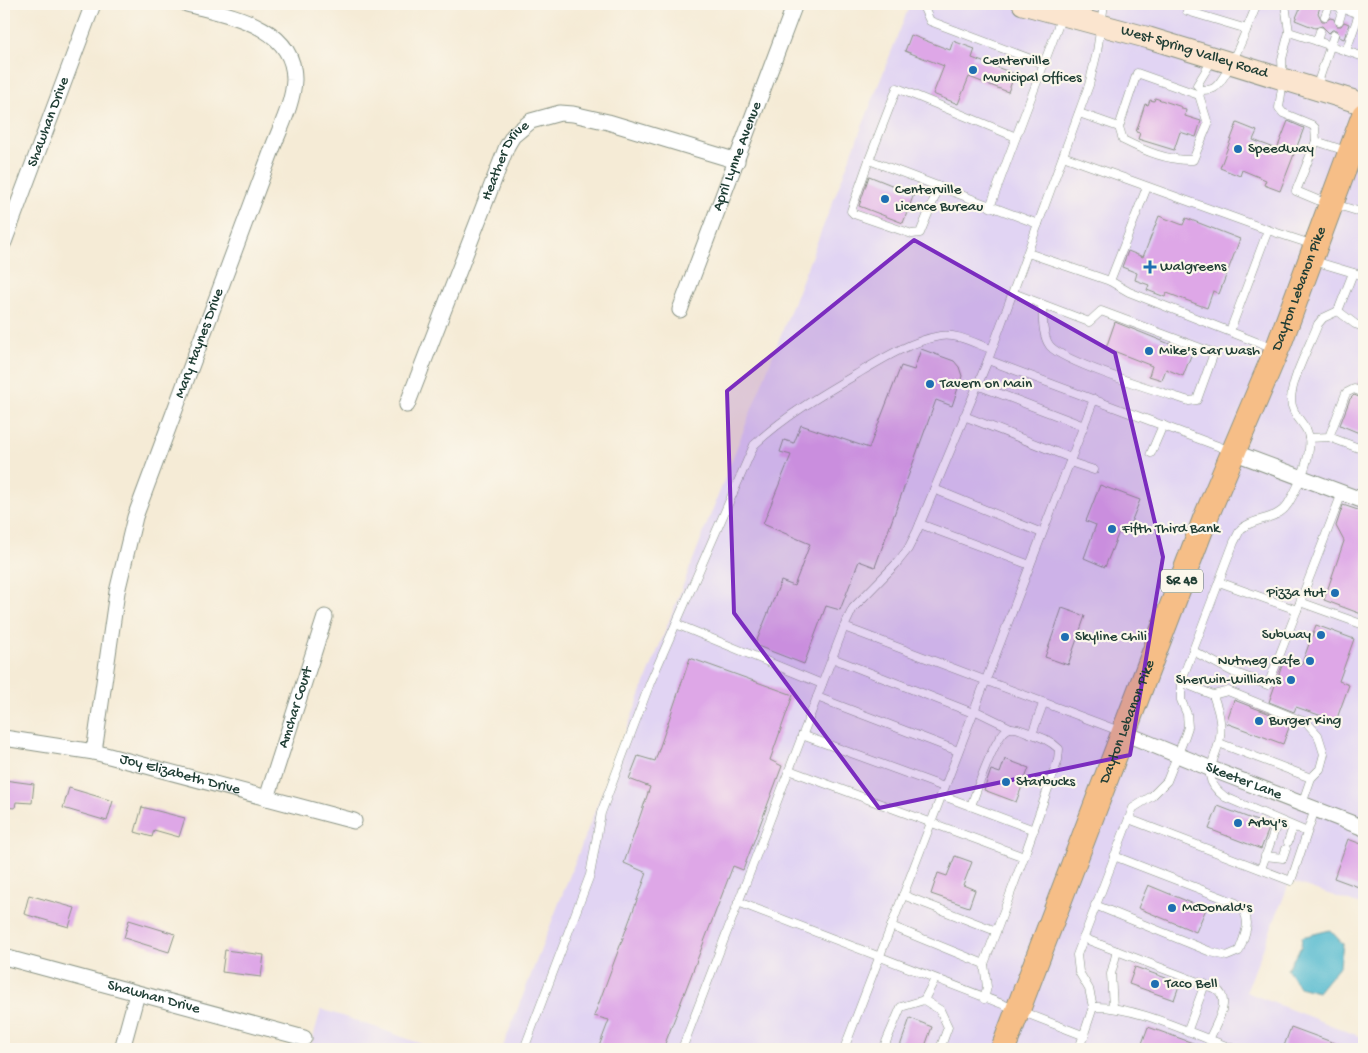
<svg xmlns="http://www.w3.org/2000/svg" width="1368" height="1053" font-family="'Gochi Hand',sans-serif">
<rect width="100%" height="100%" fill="#fbf7ec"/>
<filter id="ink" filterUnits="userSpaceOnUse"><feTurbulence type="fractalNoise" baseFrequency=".02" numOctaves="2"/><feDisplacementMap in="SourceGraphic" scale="10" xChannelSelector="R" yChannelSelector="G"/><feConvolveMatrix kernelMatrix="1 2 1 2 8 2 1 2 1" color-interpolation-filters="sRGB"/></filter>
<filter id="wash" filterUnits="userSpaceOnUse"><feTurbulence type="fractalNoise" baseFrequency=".0096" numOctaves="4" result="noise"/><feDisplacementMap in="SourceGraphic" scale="20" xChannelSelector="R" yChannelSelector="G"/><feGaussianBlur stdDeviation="1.12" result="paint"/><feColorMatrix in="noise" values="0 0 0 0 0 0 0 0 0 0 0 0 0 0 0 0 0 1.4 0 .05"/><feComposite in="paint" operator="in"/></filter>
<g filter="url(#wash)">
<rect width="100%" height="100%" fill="#f5ebd6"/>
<g fill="#e1d4f3">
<polygon points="910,4 1364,4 1364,906 1290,881 1246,992 1364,1038 1364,1049 502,1049"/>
<polygon points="321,1009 386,1031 435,1049 310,1049"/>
</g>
<polygon fill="#52bacf" stroke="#387c82" points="1330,930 1343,944 1340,965 1318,992 1299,987 1287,969 1301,947 1302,937"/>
<g id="blocks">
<g fill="#dea7e7">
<polygon points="1302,4 1321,4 1318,13 1322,21 1326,21 1330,18 1334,19 1337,26 1341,26 1344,22 1349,24 1344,39 1339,37 1336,30 1332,30 1329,33 1322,26 1315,28 1295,20"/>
<polygon points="911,35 950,50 953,41 975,49 972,58 1015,74 1008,92 969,77 958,104 933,94 944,66 905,51"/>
<polygon points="1155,98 1182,107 1182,109 1186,110 1185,116 1201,121 1196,137 1180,132 1174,150 1138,139 1140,133 1136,132 1145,104 1148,105 1150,100 1154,101"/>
<polygon points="1288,121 1304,128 1280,191 1264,185 1266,180 1242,170 1240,176 1220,168 1237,123 1257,131 1253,140 1277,149"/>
<polygon points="869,176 914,194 903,223 859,206"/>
<polygon points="1159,216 1183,225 1186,218 1240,239 1219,294 1213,291 1207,308 1167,293 1165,297 1147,290 1149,285 1135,280 1137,273 1122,267 1128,251 1143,257"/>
<polygon points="1115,322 1192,353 1183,376 1166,369 1162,380 1149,376 1152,366 1106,348"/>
<polygon points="921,349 954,361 959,367 962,376 952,406 936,400 875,567 859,561 840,610 826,606 804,664 755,645 781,581 794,586 810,544 763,524 791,455 780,452 784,440 794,443 801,425 869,448 901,366 914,370"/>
<polygon points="1363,368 1364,368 1364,387 1357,384"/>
<polygon points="1354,395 1364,399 1364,435 1340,425 1350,399"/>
<polygon points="1100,485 1140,500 1126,535 1119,532 1105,567 1084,558 1096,525 1086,521"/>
<polygon points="1343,505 1364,512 1364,615 1324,600 1344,541 1336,526"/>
<polygon points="1062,608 1085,616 1068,665 1045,657"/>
<polygon points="1316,625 1354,639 1339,681 1349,685 1336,721 1296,707 1294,712 1269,702 1284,660 1301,666"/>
<polygon points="690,658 793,695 770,760 782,766 743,870 733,866 663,1049 598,1049 609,1020 594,1016 647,873 624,863 650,787 629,779 638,756 655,761"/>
<polygon points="1234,700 1291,722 1283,744 1226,723"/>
<polygon points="1005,759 1029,768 1016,802 984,790 991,770 1000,773"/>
<polygon points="4,780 34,784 32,803 16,802 15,808 4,807"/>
<polygon points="69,788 113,801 107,821 63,808"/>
<polygon points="1218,806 1270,826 1261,849 1209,829"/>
<polygon points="142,807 185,818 179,837 154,830 152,837 135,832"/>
<polygon points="1348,839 1364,845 1364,889 1334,878"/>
<polygon points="955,856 972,862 963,885 975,890 969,907 931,894 938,873 947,876"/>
<polygon points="1148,885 1206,909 1196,932 1138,908"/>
<polygon points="29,895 75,908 69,927 24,914"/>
<polygon points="129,920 175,934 169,952 124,938"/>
<polygon points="225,950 264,955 261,977 222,972"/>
<polygon points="1135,967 1180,983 1174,1000 1129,984"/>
<polygon points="910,1018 932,1027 924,1049 899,1049"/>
<polygon points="1148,1027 1207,1048 1207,1049 1140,1049"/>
<polygon points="1291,1027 1348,1048 1348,1049 1294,1049 1284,1046"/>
</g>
</g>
</g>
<g filter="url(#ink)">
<use href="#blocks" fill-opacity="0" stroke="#8a9485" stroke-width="1"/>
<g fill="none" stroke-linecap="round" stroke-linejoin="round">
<defs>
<g id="lane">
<polyline points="922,4 930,21 1044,64"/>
<polyline points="1189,4 1187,11 1247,29"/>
<polyline points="1285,4 1289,32 1282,59 1283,80 1279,108 1283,113 1312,125 1315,128 1316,141 1349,152"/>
<polyline points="1330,4 1359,14 1357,4"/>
<polyline points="1364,14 1359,14 1346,51 1364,57"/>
<polyline points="1325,16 1330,4"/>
<polyline points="1339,21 1343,8"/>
<polyline points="1320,31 1317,41 1346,51"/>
<polyline points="1289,32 1317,41"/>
<polyline points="1316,88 1334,35"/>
<polyline points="1202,90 1197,85 1213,59"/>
<path d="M1079,113L1119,127L1137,73L1199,95L1202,90C1206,90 1210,90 1214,88C1228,79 1250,21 1257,4"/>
<path d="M1119,127L1123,140C1145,151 1168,161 1193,160L1208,124L1199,95"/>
<polyline points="1316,141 1296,191 1327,204"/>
<polyline points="1063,156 1268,230 1230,331"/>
<polyline points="869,160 851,211 854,214 912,234 920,233 939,187"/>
<polyline points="1334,204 1364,213"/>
<polyline points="990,207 1016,137"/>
<polyline points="1038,224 869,160 897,88 1016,137 1062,16"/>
<polyline points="1268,230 1314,245"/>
<polyline points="1028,253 1110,281 1147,187"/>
<polyline points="1314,261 1364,276"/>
<polyline points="1110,281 1129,292 1274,349"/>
<path d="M1013,293L1089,322L1101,311L1214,353L1197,400L1189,401C1161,392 1066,364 1050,346C1042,336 1043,317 1042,305"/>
<polyline points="1338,311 1353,273"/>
<polyline points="1338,311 1355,324 1364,327"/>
<polyline points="988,360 1231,451"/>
<polyline points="977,385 1084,426"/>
<polyline points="964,416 1071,458"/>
<polyline points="1329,437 1346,393 1354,389 1364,393"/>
<polyline points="1309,438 1329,437 1364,450"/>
<polyline points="1151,453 1163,425"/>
<polyline points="1070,462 1094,470"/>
<polyline points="934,489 1042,533"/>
<polyline points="1342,493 1300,602 1364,625"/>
<polyline points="920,524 1030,565"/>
<polyline points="1219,582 1297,610 1299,605"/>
<polyline points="676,624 822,684"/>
<polyline points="844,627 1122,732"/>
<polyline points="1193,651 1233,672 1268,685 1297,610"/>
<polyline points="832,658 973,713"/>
<polyline points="1181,682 1213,695 1228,691 1307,723 1318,735 1324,754 1320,769 1311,778"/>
<path d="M1213,695C1218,709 1222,722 1220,737C1216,763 1197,776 1225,797L1307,832"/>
<polyline points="817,697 958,751"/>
<polyline points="974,710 1011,728"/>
<polyline points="1032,734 1043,704"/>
<polyline points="802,735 944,787"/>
<polyline points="1219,743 1311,778 1302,804"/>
<polyline points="789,770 1024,857 984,964 987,987 984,999"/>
<polyline points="941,795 1034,830"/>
<path d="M971,806C976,792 996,731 1010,728C1016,727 1024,731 1029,733C1041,737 1050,740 1059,749L1058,760L1024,857"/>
<polyline points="1129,819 1291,881 1315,809"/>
<polyline points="1288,842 1293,827"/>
<polyline points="1265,856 1283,858 1286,849"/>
<polyline points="1261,869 1278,821"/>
<polyline points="903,895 996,931"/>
<polyline points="738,902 1085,1036"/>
<path d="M1095,905L1211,952L1227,956L1239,951C1246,932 1254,917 1236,903L1114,856"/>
<polyline points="891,926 984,964"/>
<path d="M1083,938L1216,989C1233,1000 1215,1025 1209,1040"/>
<polyline points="924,1000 940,1010 948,1027 940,1049"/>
<path d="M1093,1007C1135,1005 1194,1035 1234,1049"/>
<polyline points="1113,1007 1111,974 1117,951"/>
<polyline points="1187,1032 1205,984"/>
<path d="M524,1049L590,875L601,813L650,683L754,445C785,416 821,395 857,374C882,359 911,341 940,336C957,333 976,344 991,349"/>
<polyline points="682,1049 844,627 853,608 896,564 908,549 917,531 988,360 1089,85 1097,52 1104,4"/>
<polyline points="844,1049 1094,399"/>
<polyline points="883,1049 901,1007 924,1000 935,979"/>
<path d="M1079,1049L1093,1007L1089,989L1079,972L1077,955L1133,808L1152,796L1167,781L1185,736L1188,727L1187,714L1181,700V682L1234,542C1236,539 1238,533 1241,529C1255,517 1277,521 1288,504C1298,488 1317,447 1306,429C1300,419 1291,412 1291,399C1292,377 1310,345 1318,324L1323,318L1338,311"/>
</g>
<g id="street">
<path id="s1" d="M4,242L93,4"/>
<path id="s2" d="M680,310L795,4"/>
<path id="s3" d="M407,405L507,146L513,136L531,121L560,113L573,114L608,122L737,161"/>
<polyline points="1233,452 1364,501"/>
<path id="s4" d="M1124,733L1209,768L1364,828"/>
<path id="s5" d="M4,738L94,752L354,821"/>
<path id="s6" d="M94,752L117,592L135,517L273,147C281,126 293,103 294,80C295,25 227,15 187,4"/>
<path id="s7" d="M267,798L325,617"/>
<path id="s8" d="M4,957L304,1038"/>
<polyline points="122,1049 137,994"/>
</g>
<g id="secondary">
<path id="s9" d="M1023,4L1149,38L1364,104"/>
</g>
<g id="primary">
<path id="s10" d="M1003,1049L1205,519L1280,342L1364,115"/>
</g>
</defs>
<use href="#lane" stroke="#8a9485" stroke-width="9"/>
<use href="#street" stroke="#8a9485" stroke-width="17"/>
<use href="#secondary" stroke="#8a9485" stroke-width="23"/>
<use href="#primary" stroke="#8a9485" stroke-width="26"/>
<use href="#lane" stroke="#fff" stroke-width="8"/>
<use href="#street" stroke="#fff" stroke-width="15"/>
<use href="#secondary" stroke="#fbe5cf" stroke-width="21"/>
<use href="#primary" stroke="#f6be87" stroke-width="24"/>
</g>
</g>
<path fill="#7b2cbf" fill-opacity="0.2" stroke="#7b2cbf" stroke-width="4" stroke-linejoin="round" d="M914,240L1115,353L1163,557L1130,755L879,808L734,613L727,391Z"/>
<g fill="#1f6fb2" stroke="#fbf7ec" stroke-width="2">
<circle cx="973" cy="70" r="5"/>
<circle cx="1238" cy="149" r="5"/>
<circle cx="885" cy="199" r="5"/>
<path d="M1147.5 259.5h5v5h5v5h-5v5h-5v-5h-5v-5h5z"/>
<circle cx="1149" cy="351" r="5"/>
<circle cx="930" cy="384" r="5"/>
<circle cx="1112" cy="529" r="5"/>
<circle cx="1335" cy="593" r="5"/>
<circle cx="1321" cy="635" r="5"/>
<circle cx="1065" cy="637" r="5"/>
<circle cx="1310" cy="661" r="5"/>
<circle cx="1291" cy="680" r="5"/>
<circle cx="1259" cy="721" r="5"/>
<circle cx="1006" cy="782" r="5"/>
<circle cx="1238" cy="823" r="5"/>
<circle cx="1172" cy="908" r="5"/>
<circle cx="1155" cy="984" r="5"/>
</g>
<g text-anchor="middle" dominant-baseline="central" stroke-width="4.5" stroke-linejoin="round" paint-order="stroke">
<rect fill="#fbf7ec" stroke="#61756b" stroke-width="1" x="1161" y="569.5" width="42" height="23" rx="4"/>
<g font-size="14" font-weight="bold" fill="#1f3d34">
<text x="1182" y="581">SR 48</text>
</g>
<g font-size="15" fill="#1f3d34" stroke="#fbf7ec">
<text stroke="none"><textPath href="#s9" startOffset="178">West Spring Valley Road</textPath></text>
<text stroke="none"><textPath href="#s1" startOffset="128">Shawhan Drive</textPath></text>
<text stroke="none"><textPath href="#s2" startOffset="164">April Lynne Avenue</textPath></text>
<text stroke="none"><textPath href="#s3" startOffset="264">Heather Drive</textPath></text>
<text stroke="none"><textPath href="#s10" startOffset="816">Dayton Lebanon Pike</textPath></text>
<text stroke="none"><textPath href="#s6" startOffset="424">Mary Haynes Drive</textPath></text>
<text stroke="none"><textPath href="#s7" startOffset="95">Amchar Court</textPath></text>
<text stroke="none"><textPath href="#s10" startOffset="350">Dayton Lebanon Pike</textPath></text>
<text stroke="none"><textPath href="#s5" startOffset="180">Joy Elizabeth Drive</textPath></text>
<text stroke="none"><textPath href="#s4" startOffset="129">Skeeter Lane</textPath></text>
<text stroke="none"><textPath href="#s8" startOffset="155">Shawhan Drive</textPath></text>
</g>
<g font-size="15" fill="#1f3d34" stroke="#fbf7ec" text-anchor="start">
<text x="983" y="61">Centerville<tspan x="983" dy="17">Municipal Offices</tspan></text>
<text x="1248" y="149">Speedway</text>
<text x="895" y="190">Centerville<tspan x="895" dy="17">Licence Bureau</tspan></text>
<text x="1160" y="267">Walgreens</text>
<text x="1159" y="351">Mike's Car Wash</text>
<text x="940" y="384">Tavern on Main</text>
<text x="1122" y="529">Fifth Third Bank</text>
<text x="1325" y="593" text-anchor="end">Pizza Hut</text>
<text x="1311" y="635" text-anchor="end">Subway</text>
<text x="1075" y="637">Skyline Chili</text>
<text x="1300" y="661" text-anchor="end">Nutmeg Cafe</text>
<text x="1281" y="680" text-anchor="end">Sherwin-Williams</text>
<text x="1269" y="721">Burger King</text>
<text x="1016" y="782">Starbucks</text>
<text x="1248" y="823">Arby's</text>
<text x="1182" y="908">McDonald's</text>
<text x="1165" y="984">Taco Bell</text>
</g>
</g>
<rect width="1368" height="1053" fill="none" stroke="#fbf7ec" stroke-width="20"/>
</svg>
